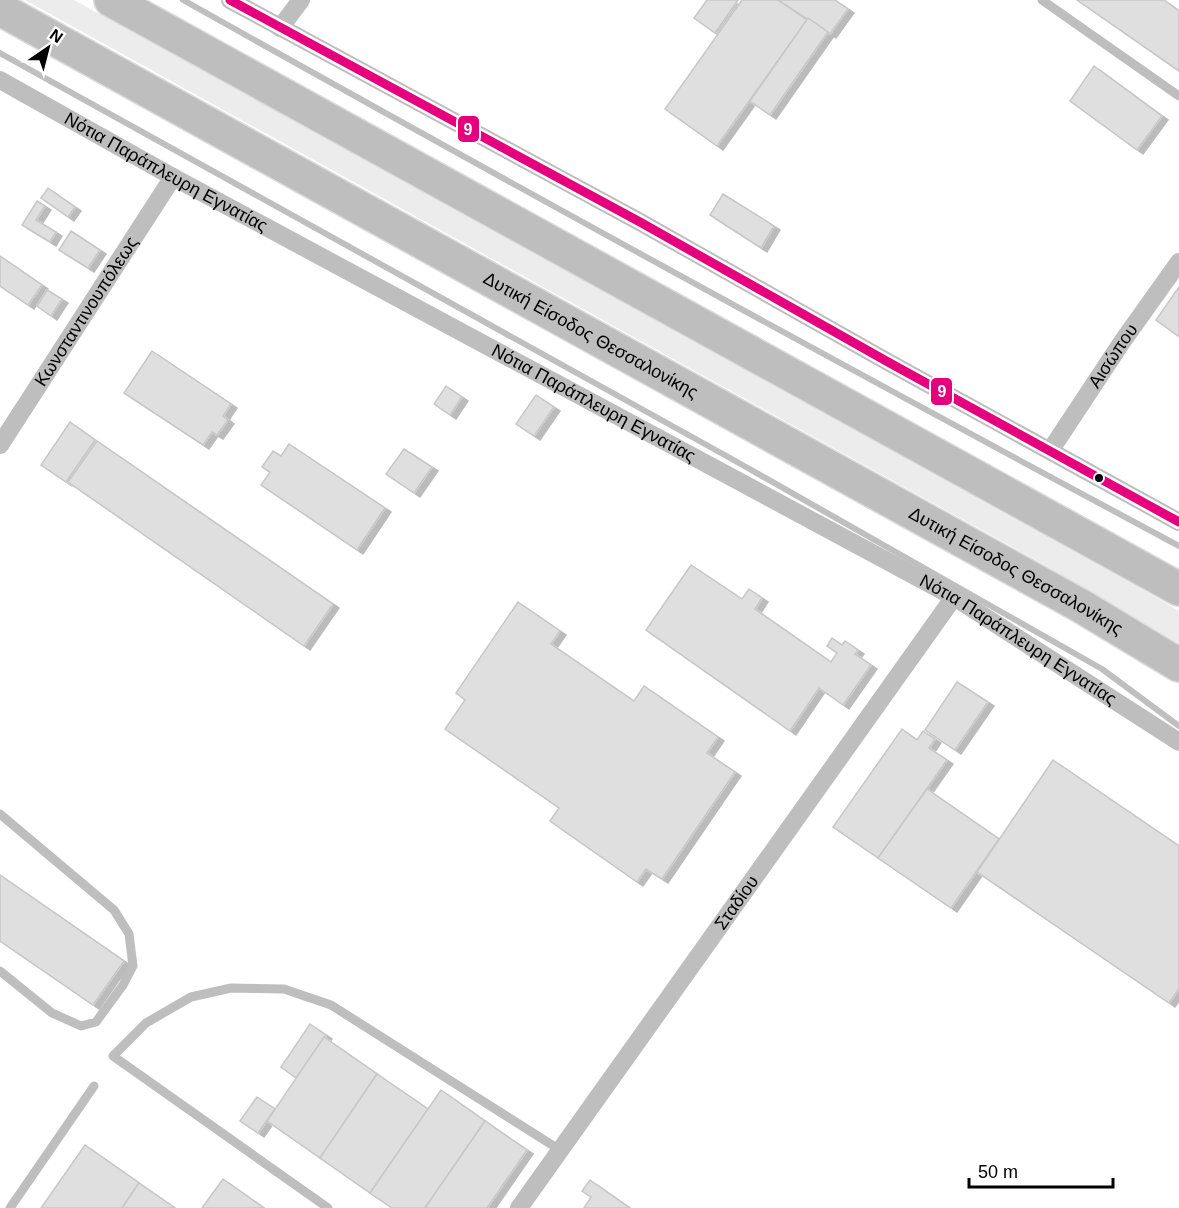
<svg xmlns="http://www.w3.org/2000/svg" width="1179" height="1208" font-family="Helvetica,sans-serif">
<defs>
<filter id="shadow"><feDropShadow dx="6" dy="4" stdDeviation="0" flood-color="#0004"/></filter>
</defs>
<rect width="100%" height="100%" fill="#fff"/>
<polygon fill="#ececec" points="25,0 74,0 1159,599 1179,611 1179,644 1045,565"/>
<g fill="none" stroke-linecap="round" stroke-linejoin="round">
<g stroke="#bfbfbf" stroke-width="6">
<path d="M183,0C513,185 845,367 1179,546"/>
<polyline points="0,53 739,463 1102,669 1179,726"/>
</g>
</g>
<g fill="#dfdfdf" stroke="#c7c7c7" stroke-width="1.5" filter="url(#shadow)">
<polygon points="707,0 738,0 715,33 694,18"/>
<polygon points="742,0 778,0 807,20 717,146 665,109"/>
<polygon points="778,0 835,0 848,9 830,34"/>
<polygon points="1077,0 1164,0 1179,11 1179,71"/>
<polygon points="808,18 828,32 770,115 750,101"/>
<polygon points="1094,66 1162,116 1137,150 1070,101"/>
<polygon points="48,188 75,207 68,217 41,198"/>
<polygon points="723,194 774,226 761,248 710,215"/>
<polygon points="37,201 45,206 36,220 56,232 50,242 22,225"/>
<polygon points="71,231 100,250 88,268 59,250"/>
<polygon points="0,256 42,285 28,305 0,286"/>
<polygon points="1179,287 1179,335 1178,336 1156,320"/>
<polygon points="47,290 62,299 51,316 37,306"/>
<polygon points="152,351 231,404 223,416 228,420 217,435 212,432 203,445 124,393"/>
<polygon points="446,386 462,397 450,415 434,404"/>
<polygon points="536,395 554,407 534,436 516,424"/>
<polygon points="70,422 95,440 66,482 41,465"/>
<polygon points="97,441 333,604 304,646 68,482"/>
<polygon points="289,444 385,508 357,550 261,485 270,472 262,467 273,451 281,456"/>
<polygon points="404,449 432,467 414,493 386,474"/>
<polygon points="691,565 742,599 749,589 762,598 755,609 831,662 837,653 827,646 832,638 842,645 845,641 858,650 855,654 871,665 843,705 819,688 790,731 646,630"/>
<polygon points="518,602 560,631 551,644 634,701 644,686 718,737 707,753 735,772 662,879 646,869 637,882 550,821 559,808 445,729 465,700 456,693"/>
<polygon points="957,682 988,702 955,750 925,730"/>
<polygon points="902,729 917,740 923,731 935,739 929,748 947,760 878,858 833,827"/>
<polygon points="1053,760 1179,846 1179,989 1169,1003 977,872"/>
<polygon points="927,789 999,839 951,908 878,858"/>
<polygon points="0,875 124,961 93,1005 0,941"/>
<polygon points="310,1024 326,1035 296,1078 281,1067"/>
<polygon points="324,1037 377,1074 320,1158 267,1121"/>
<polygon points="377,1074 428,1109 370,1193 320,1158"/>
<polygon points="441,1090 485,1121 425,1208 392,1208 370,1193"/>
<polygon points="257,1097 275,1109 258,1133 240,1121"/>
<polygon points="485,1121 527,1150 487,1208 425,1208"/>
<polygon points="85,1145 139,1183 122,1208 41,1208"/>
<polygon points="223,1179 264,1208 202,1208"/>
<polygon points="590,1180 630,1208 584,1208 591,1197 582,1191"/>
<polygon points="139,1183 175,1208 122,1208"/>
</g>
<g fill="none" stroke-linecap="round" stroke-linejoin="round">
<defs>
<g id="highway">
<polyline points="111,0 1179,589"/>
<path id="s5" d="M0,9L1081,606L1179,665"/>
</g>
</defs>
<use href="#highway" stroke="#dbdbdb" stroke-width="36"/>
<g stroke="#bebebe" stroke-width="9">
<polyline points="1042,0 1179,96"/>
<polyline points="0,814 114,910 129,934 133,966 123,985 96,1022 81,1026 52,1013 0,971"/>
<polyline points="10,1208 94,1086"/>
<polyline points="328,1208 113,1056 146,1023 191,997 231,988 284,989 331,1005 560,1150"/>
</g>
<g stroke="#bebebe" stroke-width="18">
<polyline points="230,0 640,222 888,362 1179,522"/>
<polyline points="280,28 301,0"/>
<path id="s1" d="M0,80L173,177L954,597L1179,742"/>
<path id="s2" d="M0,445L173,177"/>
<path id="s3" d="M1050,451L1122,342L1179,262"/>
<path id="s4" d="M519,1208L954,597"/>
</g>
<use href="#highway" stroke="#bebebe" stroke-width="33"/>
<defs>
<polyline id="bus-1" points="230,0 640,222 888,362 1179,522"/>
</defs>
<use href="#bus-1" stroke="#fff" stroke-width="14"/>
<use href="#bus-1" stroke="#e5007d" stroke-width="9"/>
</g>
<circle fill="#000" stroke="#fff" stroke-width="2" cx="1099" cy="478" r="5"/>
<g text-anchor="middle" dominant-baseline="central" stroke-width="6" stroke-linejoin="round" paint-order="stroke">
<g font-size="18" fill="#000" stroke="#fff">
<text stroke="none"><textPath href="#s1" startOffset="190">Νότια Παράπλευρη Εγνατίας</textPath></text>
<text stroke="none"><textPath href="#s2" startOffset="159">Κωνσταντινουπόλεως</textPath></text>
<text stroke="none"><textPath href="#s5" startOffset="675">Δυτική Είσοδος Θεσσαλονίκης</textPath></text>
<text stroke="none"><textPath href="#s3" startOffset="114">Αισώπου</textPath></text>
<text stroke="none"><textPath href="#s1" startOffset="676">Νότια Παράπλευρη Εγνατίας</textPath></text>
<text stroke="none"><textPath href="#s5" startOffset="1161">Δυτική Είσοδος Θεσσαλονίκης</textPath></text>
<text stroke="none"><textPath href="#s1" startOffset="1162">Νότια Παράπλευρη Εγνατίας</textPath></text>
<text stroke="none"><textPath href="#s4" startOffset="375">Σταδίου</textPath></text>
</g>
</g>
<g stroke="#fff" stroke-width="2">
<rect x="457" y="115" width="23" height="28" rx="6" fill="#e5007d"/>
<rect x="930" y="377" width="23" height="29" rx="6" fill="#e5007d"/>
</g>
<g font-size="16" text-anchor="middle" font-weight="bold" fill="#fff">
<text x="468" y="135">9</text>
<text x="942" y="397">9</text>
</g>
<g transform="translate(48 48) rotate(35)" stroke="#ffffff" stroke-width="4.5" paint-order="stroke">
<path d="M0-4.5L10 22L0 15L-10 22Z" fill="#000000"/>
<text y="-9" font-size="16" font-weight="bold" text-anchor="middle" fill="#000000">N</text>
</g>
<path d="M969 1178v9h144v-9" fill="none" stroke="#000000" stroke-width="3"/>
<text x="978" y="1178" font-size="18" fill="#000000" stroke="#ffffff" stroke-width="4.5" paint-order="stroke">50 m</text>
</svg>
